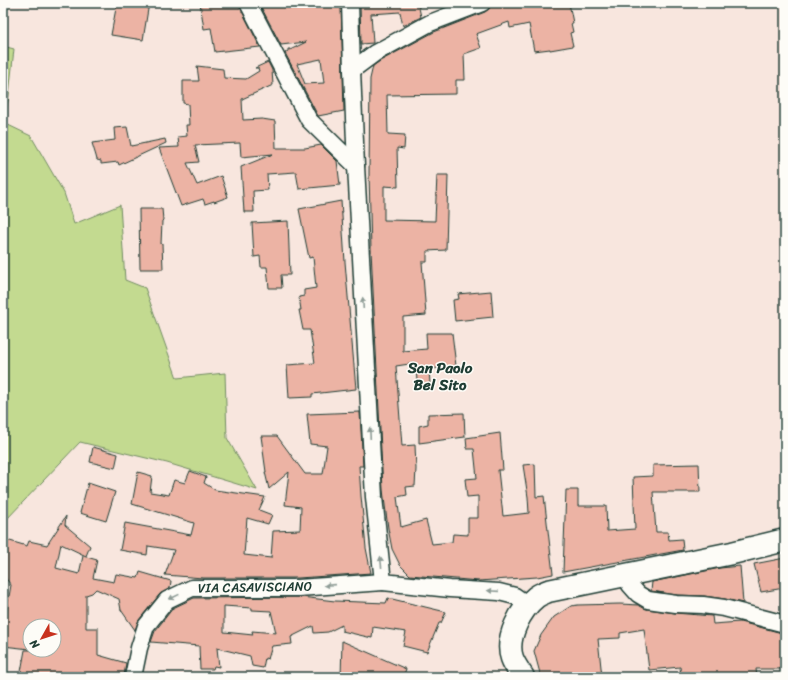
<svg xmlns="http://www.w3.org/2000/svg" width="788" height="680" font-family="Sriracha,sans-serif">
<rect width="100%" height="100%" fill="#f8e6de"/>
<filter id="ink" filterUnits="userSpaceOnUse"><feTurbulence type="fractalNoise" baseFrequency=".025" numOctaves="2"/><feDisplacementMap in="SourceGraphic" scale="8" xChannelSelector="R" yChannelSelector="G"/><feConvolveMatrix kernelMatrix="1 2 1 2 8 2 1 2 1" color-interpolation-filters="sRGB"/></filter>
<g filter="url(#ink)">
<polygon fill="#c3da90" stroke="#718c62" points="3,46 14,49 9,95 4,123 31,136 64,193 74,224 120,205 125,280 145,288 177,378 225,373 227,438 257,490 167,463 80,442 6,520 3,528"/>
<g fill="#ecb3a4" stroke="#1f3d34" fill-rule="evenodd">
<polygon points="117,3 149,3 143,40 111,35"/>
<polygon points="200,3 239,3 240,7 260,47 215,52 211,28 204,29"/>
<path d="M259,3H341L344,111L318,116L317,114L285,53L288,51V49H290V50L306,42L281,45ZM321,59L324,83L305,84L297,64Z"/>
<polygon points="360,3 418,3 421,17 403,26 400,12 371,14 373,43 361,44"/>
<polygon points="497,3 569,3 573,23 571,23 573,32 570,33 573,46 550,50 550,49 534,51 529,24 510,28 509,22 476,34 481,48 464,54 465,80 456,80 456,94 387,95 388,134 405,135 404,149 397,148 398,187 384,186 384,220 435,221 437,175 448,175 446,250 427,251 427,262 422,262 426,315 403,317 403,351 427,349 426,333 452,333 456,366 429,369 430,384 417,383 416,363 396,366 402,446 415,445 416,469 415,486 406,487 407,495 397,497 401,527 426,520 432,544 452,542 453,534 468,535 468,518 478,518 478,496 467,497 465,479 477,478 474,449 467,449 466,438 500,433 503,470 498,470 503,516 529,513 528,497 523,465 535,464 536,497 544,496 553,574 537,577 479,581 410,575 400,565 392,549 388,528 383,490 371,250 369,174 370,79 373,66 380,61 434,32 485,12 489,9 491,5"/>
<polygon points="268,62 272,70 273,85 242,99 243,120 262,119 275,121 276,148 305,148 321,145 337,161 340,185 299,189 296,172 267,174 268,190 253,191 254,212 244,212 241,167 273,154 241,157 240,143 195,145 199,162 187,163 197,185 221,176 228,197 214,202 214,201 205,204 203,199 181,206 159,148 179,147 178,137 187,136 186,125 189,125 188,104 183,103 183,81 199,81 197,66 223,69 224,78 246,79 259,71 258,68 255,68"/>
<polygon points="127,127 131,146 165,139 166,143 119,165 118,162 101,164 101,161 97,160 96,156 92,143 115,140 114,128"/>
<polygon points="341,201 345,262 356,389 312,394 312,397 289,398 287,365 315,363 310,330 303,330 299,310 301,310 299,297 304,296 304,290 316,288 313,257 309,258 299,209"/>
<polygon points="139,209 162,209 163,220 162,221 161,244 162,244 163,269 140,269"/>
<polygon points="288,221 290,275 281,275 282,288 269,288 267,267 261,267 260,256 254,257 252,223"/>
<polygon points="491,291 493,317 455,321 453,300 459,299 458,294"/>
<polygon points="360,412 363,466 359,466 361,496 366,548 371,573 298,578 203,578 165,575 174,550 148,546 147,555 120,550 125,523 191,535 194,523 132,504 138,472 152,476 150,492 169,495 174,480 185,483 190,471 206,477 204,483 215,490 265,497 259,510 272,515 268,524 247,518 244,555 271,558 273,531 300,530 301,507 285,505 289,472 269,489 265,472 266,472 261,436 277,436 305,474 323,474 327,446 310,444 307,414"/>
<polygon points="464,413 465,437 419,443 419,426 428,424 428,414"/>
<polygon points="93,447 118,454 115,468 90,462"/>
<polygon points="699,464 700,492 653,492 656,532 668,532 669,540 682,539 683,550 563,572 566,490 578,490 578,506 606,506 607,531 635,529 633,477 653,476 653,465"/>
<polygon points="88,483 115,492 106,521 80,513"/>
<polygon points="66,516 65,525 90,546 86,556 61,544 56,568 79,574 83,556 97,560 93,578 114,582 116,574 138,578 140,572 171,581 170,588 160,594 139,620 135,630 121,610 119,599 96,589 92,593 86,595 86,628 98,628 98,655 126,663 124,677 20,677 25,650 54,650 54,626 30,626 30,649 3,646 3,613 6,614 11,585 3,575 3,539 27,546 29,541 47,545"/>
<polygon points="785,558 785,587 784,588 761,592 754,564"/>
<polygon points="740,566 743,603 725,599 704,596 677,595 651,591 652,582 720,568"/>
<path d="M301,597L335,601L386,603L388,598L446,612L441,623H439L427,652L403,646L406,632L373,627L372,638L342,631V625L328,632L314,633L313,626L291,637L292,644L272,646L268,659L265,658L263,668L252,666L250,656L217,648L219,667L214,666L213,669H200L199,646L151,642L155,631L173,608L194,598ZM224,606L252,608V610L271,611L276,633L252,631L253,635L224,632Z"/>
<polygon points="620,604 639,605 647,609 675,613 712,616 713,624 740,622 782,633 782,669 756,669 757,677 681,677 680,667 649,670 644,629 620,633 620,638 598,639 602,677 541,677 534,651 541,635 554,617 571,606 578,605"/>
<polygon points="342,641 406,669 403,677 341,677"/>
</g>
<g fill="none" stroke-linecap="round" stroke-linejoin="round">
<defs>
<g id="street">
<polyline points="248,3 309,120 356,166"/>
<polyline points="350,3 352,70 356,166 374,497 383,582 450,589 499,592 515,596 528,605"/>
<polyline points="352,70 375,53 430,23 482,3"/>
<polyline points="627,575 630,585 638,594 648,600 676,604 703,605 724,608 785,624"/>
<polyline points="133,677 139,648 146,626 167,600 192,588 298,588 383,582"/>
</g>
<path id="secondary" d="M523,677C519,671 514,664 512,658C505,638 521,609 536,597C540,594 544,593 548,591L732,553L785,540"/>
</defs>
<use href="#street" stroke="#1f3d34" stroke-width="19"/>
<use href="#secondary" stroke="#1f3d34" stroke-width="25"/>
<use href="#street" stroke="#fdfcf7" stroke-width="16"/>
<use href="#secondary" stroke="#fdfcf7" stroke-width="22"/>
</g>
<defs><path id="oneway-solid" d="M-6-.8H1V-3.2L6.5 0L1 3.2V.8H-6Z"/></defs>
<g fill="#8e9c96">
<use href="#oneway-solid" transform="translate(363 303) rotate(-93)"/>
<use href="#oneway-solid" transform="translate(370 433) rotate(-93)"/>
<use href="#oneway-solid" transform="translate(381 562) rotate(-96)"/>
<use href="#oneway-solid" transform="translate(330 585) rotate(176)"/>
<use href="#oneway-solid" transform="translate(493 591) rotate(-176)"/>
<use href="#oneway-solid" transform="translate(174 597) rotate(154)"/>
</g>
</g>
<g text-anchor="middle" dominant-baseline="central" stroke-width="3" stroke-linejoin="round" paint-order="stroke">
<g font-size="13" fill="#1f3d34" stroke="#fdfcf7">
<text transform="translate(255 587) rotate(-1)">VIA CASAVISCIANO</text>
</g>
<g font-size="15" font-weight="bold" fill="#1f3d34" stroke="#fdfcf7">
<text x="440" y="368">San Paolo<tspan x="440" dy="17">Bel Sito</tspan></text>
</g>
</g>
<rect width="788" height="680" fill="none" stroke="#fdfcf7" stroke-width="16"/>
<rect x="8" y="8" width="772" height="664" fill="none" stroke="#1f3d34" stroke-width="1.5" filter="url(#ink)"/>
<g transform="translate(42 638) rotate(231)"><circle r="19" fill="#fdfcf7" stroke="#a4b0a9"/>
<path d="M0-3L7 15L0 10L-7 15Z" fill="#c8321e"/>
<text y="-6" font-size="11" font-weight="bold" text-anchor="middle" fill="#1f3d34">N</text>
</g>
</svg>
